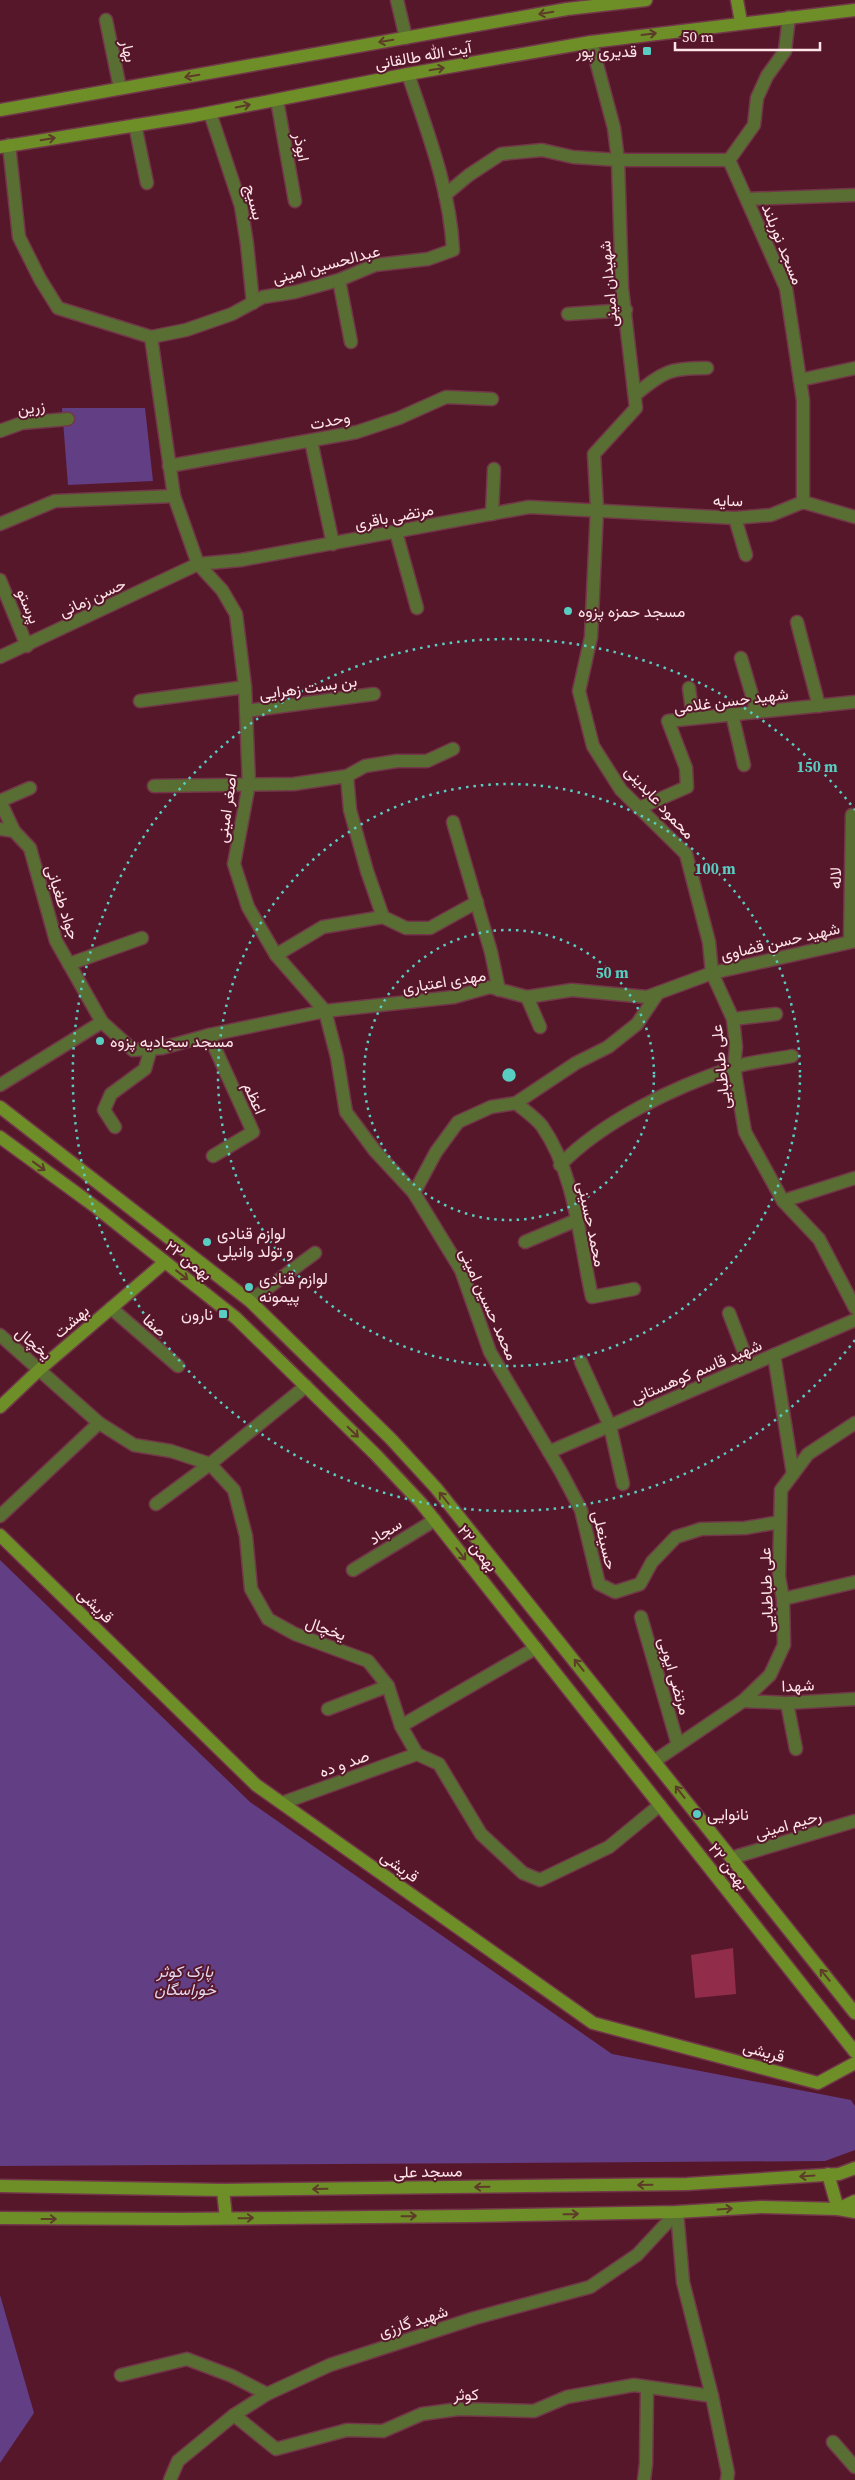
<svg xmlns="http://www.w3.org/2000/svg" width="855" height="2480" font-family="'Source Serif 4',Vazirmatn,serif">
<rect width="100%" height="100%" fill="#57172a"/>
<g fill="#623e85">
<polygon points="62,408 145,408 153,481 68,485"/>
<polygon points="0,1560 250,1802 612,2054 851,2100 855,2106 855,2150 825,2161 0,2166"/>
<polygon points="0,2295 34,2413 0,2463"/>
</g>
<polygon fill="#912d4b" points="733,1948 736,1994 695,1998 691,1955"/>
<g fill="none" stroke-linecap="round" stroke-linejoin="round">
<defs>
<g id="street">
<polyline points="397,0 406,38"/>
<polyline points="789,17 785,51 767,76 757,98 754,125 729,160 786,288 803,400 803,502"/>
<polyline points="106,20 120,88"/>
<polyline points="591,42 614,128 618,160 622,288 636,408 594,454 597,509 591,637 579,691 593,746 621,790 686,854 709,942 712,973 733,1019 736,1047 734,1067 745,1132 783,1201 819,1239 855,1308"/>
<polyline points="277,100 295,201"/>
<polyline points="210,113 241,206 247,244 253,303"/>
<polyline points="135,125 147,183"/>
<path d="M9,145L19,237L40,279L58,308L151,337L186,330L232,314L263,297L295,292L339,280L375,265L428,259L453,250C450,189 427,131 408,74"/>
<polyline points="445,195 469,175 501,154 542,150 573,157 618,160 729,160"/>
<polyline points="747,199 855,195"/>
<polyline points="339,280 351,342"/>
<polyline points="568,314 626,310"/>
<polyline points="151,337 174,496 198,564 222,590 236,614 245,687 249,784 234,864 248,907 276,955 325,1011 337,1057 346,1112 375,1151 414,1193 461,1270 490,1352 561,1472 581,1510 599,1584 615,1592 640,1584 652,1562 676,1537 701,1529 745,1528 780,1522"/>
<polyline points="800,380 855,368"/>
<path d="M635,395C664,371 670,368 707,368"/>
<polyline points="0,431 22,423 68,419"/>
<polyline points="311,441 333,544"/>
<polyline points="169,466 357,432 399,418 446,397 492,399"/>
<polyline points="492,514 494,469"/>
<polyline points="735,518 746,555"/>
<polyline points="0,524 55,501 174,496"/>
<polyline points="396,532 417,608"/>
<polyline points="0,580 27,646"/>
<polyline points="797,622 819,706"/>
<polyline points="0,657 198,564 241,560 529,507 735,518 771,515 803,502 855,517"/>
<polyline points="741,658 757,712"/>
<polyline points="689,688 693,718"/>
<polyline points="140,701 245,687"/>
<polyline points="246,711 374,694"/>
<polyline points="732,714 744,765"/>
<polyline points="347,776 350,810 367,871 383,917 406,928 430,928 477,902"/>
<polyline points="154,786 294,784 347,776 365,766 397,761 427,761 453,749"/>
<polyline points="639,808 687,787 686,768 668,721 855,702"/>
<polyline points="453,822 491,952 499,990"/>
<polyline points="0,829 14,831 30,848 56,941 102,1022"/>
<polyline points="14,831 0,801 30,788"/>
<polyline points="850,942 852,815"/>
<polyline points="276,955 323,927 383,917"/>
<polyline points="69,964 142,938"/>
<polyline points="527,997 540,1027"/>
<polyline points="733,1019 776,1014"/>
<polyline points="209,1035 253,1132 213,1156"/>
<polyline points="0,1085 102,1022 133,1050 162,1048 209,1035 325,1011 454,997 490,987 527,997 572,990 647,997 712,973 855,941"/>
<path d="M516,1103C524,1110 535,1117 542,1126C576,1175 579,1240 592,1297L634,1289"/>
<polyline points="115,1127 104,1110 111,1094 145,1069 151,1048"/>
<path d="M560,1165C603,1121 674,1087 732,1068C751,1061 772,1060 792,1056"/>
<polyline points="414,1193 436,1152 458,1122 491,1107 516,1103 576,1063 608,1047 637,1024 658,993"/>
<polyline points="783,1201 855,1178"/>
<polyline points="525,1242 577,1220"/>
<polyline points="250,1301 315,1253"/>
<polyline points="111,1308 178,1366"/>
<polyline points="729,1313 749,1365"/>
<polyline points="0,1335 99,1423 134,1445 171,1451 210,1464 234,1490 246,1536 251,1589 268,1619 295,1634 368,1661 388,1686 401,1726 417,1754 439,1764 481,1834 523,1873 540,1880 609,1847 660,1805"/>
<polyline points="774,1355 793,1474"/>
<polyline points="581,1362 610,1426 623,1484"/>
<polyline points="549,1452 855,1320"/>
<polyline points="156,1504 210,1464 306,1386"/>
<polyline points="0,1516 99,1423"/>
<polyline points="353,1570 435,1520"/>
<polyline points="783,1599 855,1582"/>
<polyline points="641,1617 678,1745"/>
<polyline points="743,1701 787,1703 855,1699"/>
<polyline points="787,1703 796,1749"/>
<polyline points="328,1709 388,1686"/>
<polyline points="401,1726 536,1648"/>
<polyline points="656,1760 743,1701 770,1675 784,1645 783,1599 779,1577 781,1490 808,1454 855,1423"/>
<polyline points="282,1803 417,1754"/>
<polyline points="731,1858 855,1821"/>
<polyline points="677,2212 683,2282 712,2396 728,2473 727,2480"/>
<polyline points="121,2375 187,2359 232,2376 267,2394"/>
<polyline points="234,2415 276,2449 347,2430 383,2431 422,2414 459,2409 534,2411 567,2397 634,2385 712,2396"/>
<polyline points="833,2442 855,2467"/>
<polyline points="170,2480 178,2461 234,2415 267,2394 330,2365 475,2318 590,2287 637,2255 677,2212"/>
<polyline points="644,2480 646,2464 647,2387"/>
</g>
<g id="secondary">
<polyline points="737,0 741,22"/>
<polyline points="0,110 567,9 646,0"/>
<polyline points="0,147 193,116 408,74 591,42 855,10"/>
<polyline points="0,1107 250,1301 391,1439 436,1488 855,2013"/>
<polyline points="0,1137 97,1208 236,1318 376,1455 421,1503 855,2052"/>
<polyline points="0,1407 40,1369 165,1262"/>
<polyline points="0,1535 256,1785 593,2023 818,2083 855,2063"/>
<polyline points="828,2174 838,2209 855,2212"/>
<polyline points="0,2186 223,2190 687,2184 839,2174 855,2168"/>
<polyline points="223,2190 226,2218"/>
<polyline points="0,2218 180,2219 469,2216 677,2212 761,2207 838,2209 855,2201"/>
</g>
</defs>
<use href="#street" stroke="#723849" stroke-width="15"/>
<use href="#secondary" stroke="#723849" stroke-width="15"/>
<use href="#street" stroke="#586e33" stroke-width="12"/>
<use href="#secondary" stroke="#6e8f28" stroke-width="12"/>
</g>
<defs><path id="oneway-shaft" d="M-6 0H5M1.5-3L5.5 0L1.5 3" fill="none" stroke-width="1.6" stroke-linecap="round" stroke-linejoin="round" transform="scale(1.25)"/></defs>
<g stroke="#5e3b29">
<use href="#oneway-shaft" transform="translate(546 13) rotate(170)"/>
<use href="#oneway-shaft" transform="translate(649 34) rotate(-7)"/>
<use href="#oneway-shaft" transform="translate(386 41) rotate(170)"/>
<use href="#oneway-shaft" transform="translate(437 69) rotate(-10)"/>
<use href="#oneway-shaft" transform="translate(192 76) rotate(170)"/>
<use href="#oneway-shaft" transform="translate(243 106) rotate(-11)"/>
<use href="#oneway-shaft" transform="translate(48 139) rotate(-9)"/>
<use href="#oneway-shaft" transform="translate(39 1166) rotate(36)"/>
<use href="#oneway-shaft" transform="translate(182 1275) rotate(38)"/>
<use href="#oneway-shaft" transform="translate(353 1432) rotate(44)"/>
<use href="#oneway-shaft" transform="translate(444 1498) rotate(-129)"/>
<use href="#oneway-shaft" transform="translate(461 1554) rotate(52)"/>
<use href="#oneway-shaft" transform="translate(579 1665) rotate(-129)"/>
<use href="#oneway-shaft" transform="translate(680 1792) rotate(-128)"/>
<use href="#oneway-shaft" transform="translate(825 1975) rotate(-129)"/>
<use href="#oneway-shaft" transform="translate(807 2176) rotate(176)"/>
<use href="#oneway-shaft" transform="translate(645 2185) rotate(179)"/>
<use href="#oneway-shaft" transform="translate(482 2187) rotate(179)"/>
<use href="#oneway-shaft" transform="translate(320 2189) rotate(179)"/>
<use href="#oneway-shaft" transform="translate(725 2209) rotate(-4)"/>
<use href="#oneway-shaft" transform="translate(571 2214) rotate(-1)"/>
<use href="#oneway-shaft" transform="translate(409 2216) rotate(-1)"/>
<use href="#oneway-shaft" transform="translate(246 2218) rotate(-1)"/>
<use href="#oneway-shaft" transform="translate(49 2219)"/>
</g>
<g fill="none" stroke="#57cec1" stroke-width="2.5" stroke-dasharray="2.5 5">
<circle cx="509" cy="1075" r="145"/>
<circle cx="509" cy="1075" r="291"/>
<path d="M855 1340A436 436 0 1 1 855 810"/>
</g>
<g fill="#57cec1" stroke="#57172a" stroke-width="2">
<rect x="642" y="46" width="10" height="10" rx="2.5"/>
<circle cx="568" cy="611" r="5"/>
<circle cx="100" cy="1041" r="5"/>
<circle cx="207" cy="1242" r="5"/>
<circle cx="249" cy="1287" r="5"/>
<rect x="218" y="1309" width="10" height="10" rx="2.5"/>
<circle cx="697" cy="1814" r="5"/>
</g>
<g text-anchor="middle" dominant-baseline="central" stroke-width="4" stroke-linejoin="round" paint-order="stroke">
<g font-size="16" fill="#ffe5ea" stroke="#57172a">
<text transform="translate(129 51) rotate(78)">بهار</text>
<text transform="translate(423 55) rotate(-10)">آیت الله طالقانی</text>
<text transform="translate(302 147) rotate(80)">ابوذر</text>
<text transform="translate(255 202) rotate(76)">بسیج</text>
<text transform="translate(783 244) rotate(68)">مسجد نوربلند</text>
<text transform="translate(326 264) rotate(-15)">عبدالحسین امینی</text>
<text transform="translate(608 284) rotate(-95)">شهیدان امینی</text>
<text transform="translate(31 407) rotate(-9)">زرین</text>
<text transform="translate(330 420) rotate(-11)">وحدت</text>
<text transform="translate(728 500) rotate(1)">سایه</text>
<text transform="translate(394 516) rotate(-11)">مرتضی باقری</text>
<text transform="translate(92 597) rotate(-25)">حسن زمانی</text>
<text transform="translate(29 606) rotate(67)">پرستو</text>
<text transform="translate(308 687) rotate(-8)">بن بست زهرایی</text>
<text transform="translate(731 700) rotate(-7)">شهید حسن غلامی</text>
<text transform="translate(660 802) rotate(47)">محمود عابدینی</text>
<text transform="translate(226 808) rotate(-82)">اصغر امینی</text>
<text transform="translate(835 878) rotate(-89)">لاله</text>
<text transform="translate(63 902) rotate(72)">جواد طغیانی</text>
<text transform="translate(780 941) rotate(-13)">شهید حسن قضاوی</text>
<text transform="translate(444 981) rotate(-9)">مهدی اعتباری</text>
<text transform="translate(720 1067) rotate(-96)">علی طباطبایی</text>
<text transform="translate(255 1098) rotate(66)">اعظم</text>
<text transform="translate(592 1224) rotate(78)">محمد حسینی</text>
<text transform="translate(189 1260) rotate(38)">۲۲ بهمن</text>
<text transform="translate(489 1304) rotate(66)">محمد حسین امینی</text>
<text transform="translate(71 1321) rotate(-41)">بهشت</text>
<text transform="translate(155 1325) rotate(41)">صفا</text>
<text transform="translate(34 1343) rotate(40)">یخچال</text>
<text transform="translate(696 1371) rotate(-23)">شهید قاسم کوهستانی</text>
<text transform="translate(385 1531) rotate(-32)">سجاد</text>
<text transform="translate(605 1540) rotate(76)">حسینعلی</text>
<text transform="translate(478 1548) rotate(52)">۲۲ بهمن</text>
<text transform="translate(766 1590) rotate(-92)">علی طباطبایی</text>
<text transform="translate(96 1605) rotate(44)">قریشی</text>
<text transform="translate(326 1628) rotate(20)">یخچال</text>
<text transform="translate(675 1676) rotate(74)">مرتضی ایوبی</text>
<text transform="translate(798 1685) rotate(-2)">شهدا</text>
<text transform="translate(344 1763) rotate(-20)">صد و ده</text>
<text transform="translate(788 1824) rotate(-16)">رحیم امینی</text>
<text transform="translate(400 1866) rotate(35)">قریشی</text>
<text transform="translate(729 1866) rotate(52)">۲۲ بهمن</text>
<text transform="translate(764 2051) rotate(15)">قریشی</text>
<text transform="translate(428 2171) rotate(-1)">مسجد علی</text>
<text transform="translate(413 2321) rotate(-18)">شهید گارزی</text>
<text transform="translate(466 2394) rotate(-1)">کوثر</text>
</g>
<g font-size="16" fill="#ffe5ea" stroke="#57172a" text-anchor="start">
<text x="637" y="51" text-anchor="end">قدیری پور</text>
<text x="578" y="611">مسجد حمزه پزوه</text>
<text x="110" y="1041">مسجد سجادیه پزوه</text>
<text x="217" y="1233">لوازم قنادی<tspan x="217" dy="18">و تولد وانیلی</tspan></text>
<text x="259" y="1278">لوازم قنادی<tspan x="259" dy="18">پیمونه</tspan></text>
<text x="213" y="1314" text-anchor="end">نارون</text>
<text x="707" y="1814">نانوایی</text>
</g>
<g font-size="16" font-style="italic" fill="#e2d8ef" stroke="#57172a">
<text x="185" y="1971">پارک کوثر<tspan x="185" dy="18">خوراسگان</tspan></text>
</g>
</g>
<circle cx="509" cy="1075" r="8" fill="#57cec1" stroke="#57172a" stroke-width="2.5"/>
<g font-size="15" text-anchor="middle" font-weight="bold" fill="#57cec1" stroke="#57172a" stroke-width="4" stroke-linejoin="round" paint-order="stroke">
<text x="817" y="772">150 m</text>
<text x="715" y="874">100 m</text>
<text x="612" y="978">50 m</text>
</g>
<path d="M675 42v8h145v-8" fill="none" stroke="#ffe5ea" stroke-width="2.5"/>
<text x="682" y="42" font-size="15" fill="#ffe5ea" stroke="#57172a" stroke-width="4" paint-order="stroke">50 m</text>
</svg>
